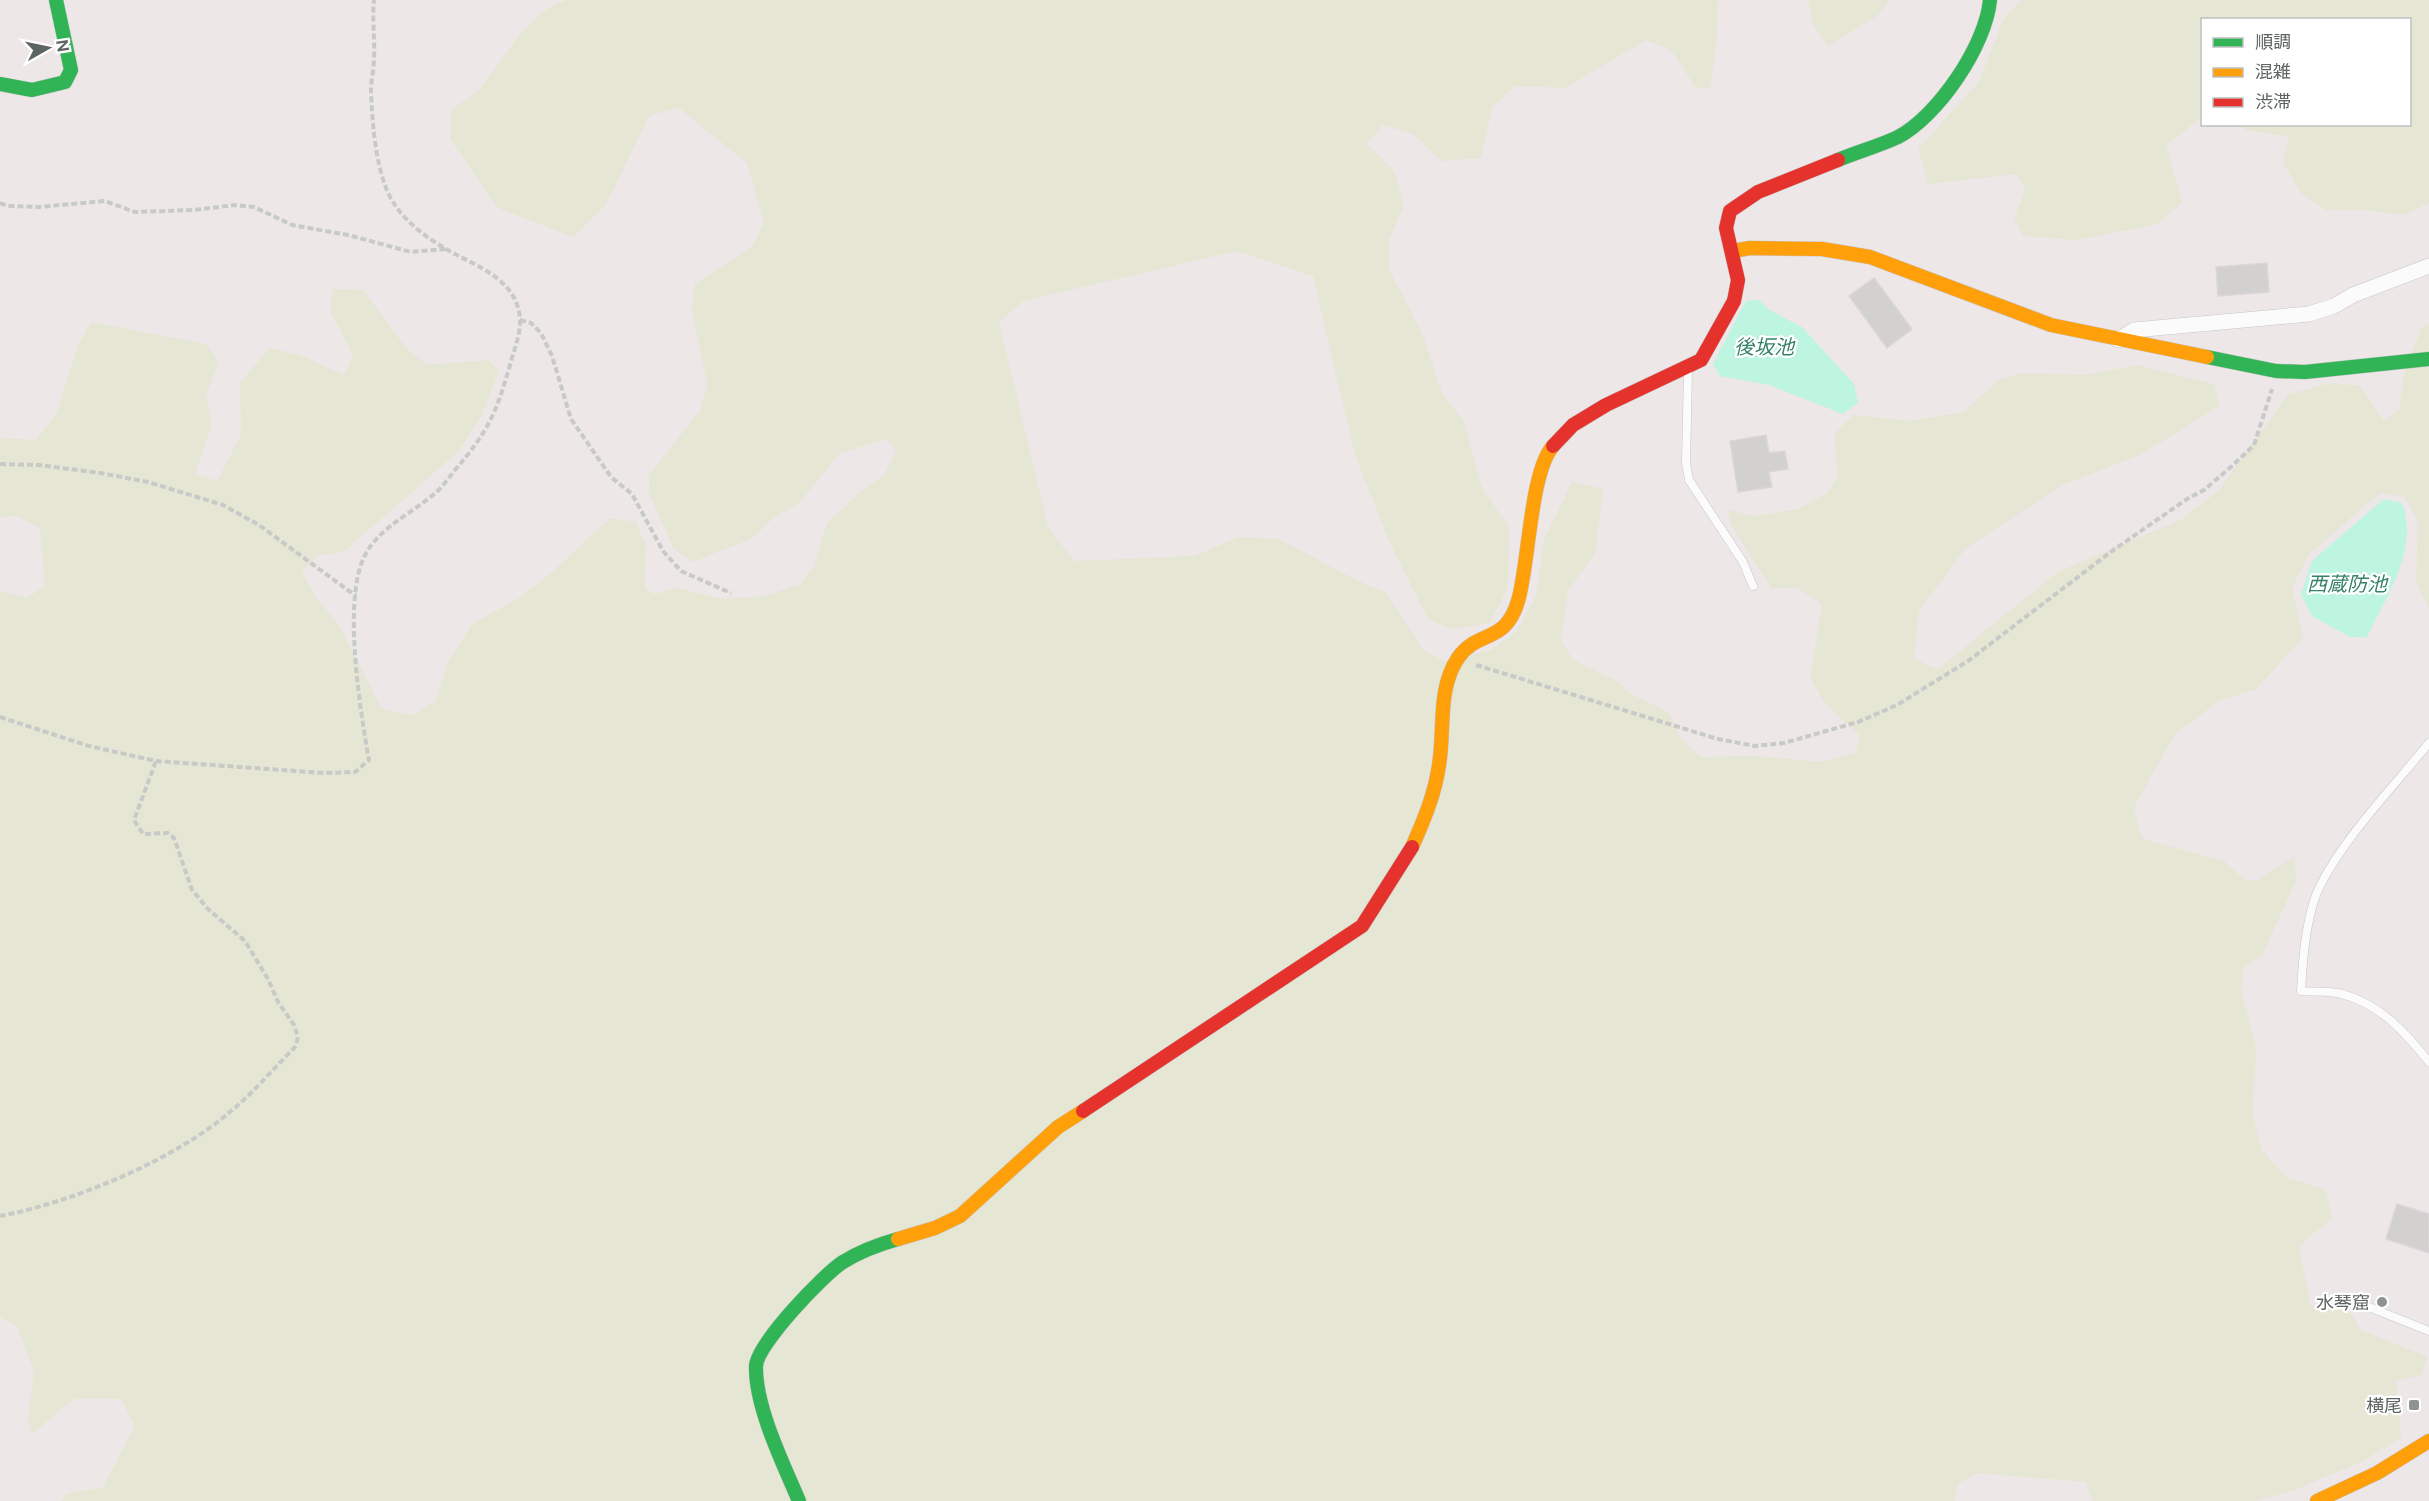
<svg xmlns="http://www.w3.org/2000/svg" width="2429" height="1501" font-family="'Public Sans','Noto Sans JP',sans-serif">
<rect width="100%" height="100%" fill="#ede7e8"/>
<g fill="#e5e6d4">
<path d="M567,0H1718L1717,40L1710,88H1696L1671,50L1646,40L1565,88L1515,86L1492,108L1481,158L1441,161L1413,134L1383,125L1367,144L1394,171L1404,206L1389,239V269L1423,335L1442,393L1464,422L1481,486L1509,527L1508,587L1490,623L1451,629L1428,619L1389,541L1355,455L1313,276L1237,251L1023,301L999,323L1048,527L1074,561L1194,556L1239,537L1279,539L1354,579L1385,592L1424,651L1445,661L1491,650L1516,632L1536,596L1544,540L1572,482L1603,489L1595,553L1568,591L1561,640L1573,660L1619,682L1631,694L1668,712L1682,740L1701,757L1757,756L1819,762L1856,753L1859,735L1825,703L1810,678L1822,604L1796,587L1772,589L1730,523L1728,510L1753,516L1798,509L1828,493L1838,475L1834,434L1853,415L1910,421L1964,412L1999,379L2022,373L2086,375L2137,365L2214,384L2219,406L2140,455L2062,485L1965,549L1919,611L1914,659L1938,669L2059,571L2181,520L2218,491L2289,394L2331,383L2360,386L2384,421L2400,408L2403,377L2421,328L2429,324V608L2416,583L2418,520L2404,497L2380,493L2309,554L2292,588L2303,638L2256,689L2219,701L2175,734L2133,809L2143,839L2224,861L2245,880H2257L2294,857L2296,880L2262,956L2243,968L2241,992L2256,1047L2253,1117L2262,1150L2287,1178L2325,1189L2332,1219L2305,1240L2299,1248L2311,1306L2350,1312L2361,1330L2427,1357L2421,1375L2396,1381L2401,1437L2364,1461L2294,1490L2255,1501H2093L2086,1482L1978,1473L1957,1484L1955,1501H61L66,1494L103,1487L135,1426L121,1399H74L32,1434L28,1419L34,1371L17,1326L0,1317V591L27,598L45,586L40,528L17,516L0,517V438L36,440L57,413L77,347L91,322L206,344L218,362L206,395L212,424L195,474L217,481L241,435L240,383L270,348L300,355L344,375L353,355L330,311L333,289L363,290L407,349L427,365L488,360L499,371L481,417L459,451L343,552L316,556L302,572L317,599L339,625L382,709L413,715L436,701L448,662L472,624L521,597L550,574L610,518L636,522L646,546L645,589L655,594L677,588L724,599L764,596L801,584L814,567L827,523L866,487L884,476L896,450L886,439L840,453L799,503L773,518L753,538L693,562L674,549L649,493V475L701,409L707,384L692,310L695,284L751,248L764,224L747,163L679,108L650,115L605,206L573,237L498,208L450,139L452,109C462,102 475,95 482,86C508,54 525,14 567,0Z"/>
<polygon points="1808,0 1890,0 1877,16 1828,46 1813,24"/>
<polygon points="2021,0 2429,0 2429,203 2403,215 2364,210 2326,210 2302,194 2283,163 2289,137 2247,130 2239,125 2410,124 2410,20 2202,20 2202,117 2166,145 2182,202 2158,224 2077,240 2023,236 2014,219 2025,190 2017,174 1928,184 1918,149 1979,82 2003,20"/>
</g>
<g fill="#bdf5e0">
<polygon points="1759,300 1769,310 1802,327 1854,384 1858,403 1843,414 1769,385 1720,376 1713,364 1746,301"/>
<path d="M2384,499L2402,503C2419,549 2387,596 2367,637H2350L2312,616L2301,595L2312,561Z"/>
</g>
<g fill="#d3d0d0" stroke="#dcd6d8" stroke-width="1.5">
<polygon points="2267,263 2269,292 2218,296 2216,267"/>
<polygon points="1874,278 1912,329 1887,348 1849,296"/>
<polygon points="1766,435 1769,453 1785,451 1788,469 1769,472 1772,487 1738,492 1730,441"/>
<polygon points="2397,1204 2429,1214 2429,1253 2386,1239"/>
</g>
<g fill="none" stroke-linecap="round" stroke-linejoin="round">
<defs>
<g id="lane">
<polyline points="1688,370 1686,463 1689,480 1743,562 1753,586"/>
<path d="M2429,743C2395,785 2336,846 2316,895C2305,926 2303,959 2301,991C2314,992 2330,991 2342,994C2380,1004 2406,1033 2429,1062"/>
<polyline points="2364,1305 2429,1331"/>
</g>
<polyline id="street" points="2118,340 2134,330 2309,314 2334,306 2353,295 2429,266"/>
<g id="fast">
<polyline points="0,84 32,90 65,82 71,70 56,0"/>
<path d="M1838,160C1857,152 1879,146 1898,137C1938,116 1986,45 1990,0"/>
<polyline points="2207,357 2276,371 2305,372 2429,359"/>
<path d="M799,1501C783,1463 755,1407 756,1366C757,1344 824,1274 843,1262C859,1252 880,1244 898,1239"/>
</g>
<g id="slow">
<polyline points="1733,251 1750,248 1822,249 1870,257 2051,325 2207,357"/>
<path d="M1412,847C1424,820 1435,794 1439,765C1445,730 1437,689 1458,658C1478,629 1505,645 1518,601C1529,565 1530,472 1553,446"/>
<polyline points="898,1239 935,1228 960,1216 1058,1127 1083,1111"/>
<polyline points="2317,1501 2377,1473 2429,1441"/>
</g>
<g id="jam">
<polyline points="1553,446 1573,425 1606,405 1701,360 1734,301 1738,280 1726,228 1730,211 1758,192 1838,160"/>
<polyline points="1083,1111 1362,926 1412,847"/>
</g>
</defs>
<use href="#lane" stroke="#c7c6c6" stroke-width="9"/>
<use href="#street" stroke="#c7c6c6" stroke-width="16"/>
<use href="#fast" stroke="#c7c6c6" stroke-width="15"/>
<use href="#slow" stroke="#c7c6c6" stroke-width="15"/>
<use href="#jam" stroke="#c7c6c6" stroke-width="15"/>
<g stroke="#c7cac6" stroke-width="4" stroke-dasharray="6 3" stroke-linecap="butt">
<polyline points="0,203 8,206 38,207 105,201 135,212 194,210 235,205 254,207 292,225 348,235 411,252 446,249"/>
<polyline points="520,320 531,323 541,333 552,356 571,419 611,477 632,494 663,551 681,571 731,593"/>
<polyline points="0,464 39,465 100,473 148,482 223,505 259,525 356,596"/>
<polyline points="1476,665 1718,739 1755,746 1784,743 1858,722 1897,705 1968,661 2112,551 2187,499 2204,490 2232,466 2254,445 2272,389"/>
<path d="M0,717L89,746L156,761L324,773L355,772L369,760C360,710 344,609 362,562C374,530 408,516 433,495C441,489 448,479 454,471C488,432 496,414 510,365C514,350 520,336 520,321C519,279 475,266 446,249C427,238 407,223 395,205C376,179 372,122 371,90C371,80 374,69 374,59C375,39 372,20 374,0"/>
<path d="M0,1216C71,1203 177,1159 231,1111C254,1092 274,1068 296,1046L298,1037L294,1025L278,1002L268,979L245,941L208,909L192,890L174,838L168,833L143,834L134,820L156,761"/>
</g>
<use href="#lane" stroke="#fcfbfc" stroke-width="8"/>
<use href="#street" stroke="#fcfbfc" stroke-width="15"/>
<use href="#fast" stroke="#30b455" stroke-width="14"/>
<use href="#slow" stroke="#ff9f0a" stroke-width="14"/>
<use href="#jam" stroke="#e5322d" stroke-width="14"/>
</g>
<g fill="#8f9292" stroke="#fff" stroke-width="2">
<circle cx="2382" cy="1302" r="6"/>
<rect x="2408" y="1399" width="12" height="12" rx="3"/>
</g>
<g text-anchor="middle" dominant-baseline="central" stroke-width="4.5" stroke-linejoin="round" paint-order="stroke">
<g font-size="18" fill="#5d6563" stroke="#fff" text-anchor="end">
<text x="2370" y="1302">水琴窟</text>
<text x="2402" y="1405">横尾</text>
</g>
<g font-size="20" font-style="italic" fill="#37826b" stroke="#fff">
<text x="1764" y="347">後坂池</text>
<text x="2347" y="584">西蔵防池</text>
</g>
</g>
<rect x="2201" y="18" width="210" height="108" fill="#ffffff" stroke="#bec1c1" stroke-width="1.5"/>
<rect x="2213" y="38" width="30" height="9" fill="#30b455" stroke="#bec1c1" stroke-width="1.5"/>
<text x="2255" y="48" font-size="18" fill="#5d6563">順調</text>
<rect x="2213" y="68" width="30" height="9" fill="#ff9f0a" stroke="#bec1c1" stroke-width="1.5"/>
<text x="2255" y="78" font-size="18" fill="#5d6563">混雑</text>
<rect x="2213" y="98" width="30" height="9" fill="#e5322d" stroke="#bec1c1" stroke-width="1.5"/>
<text x="2255" y="108" font-size="18" fill="#5d6563">渋滞</text>
<g transform="translate(48 48) rotate(81)" stroke="#ffffff" stroke-width="4.5" paint-order="stroke">
<path d="M0-4.5L10 22L0 15L-10 22Z" fill="#5d6563"/>
<text y="-9" font-size="16" font-weight="bold" text-anchor="middle" fill="#5d6563">N</text>
</g>
</svg>
